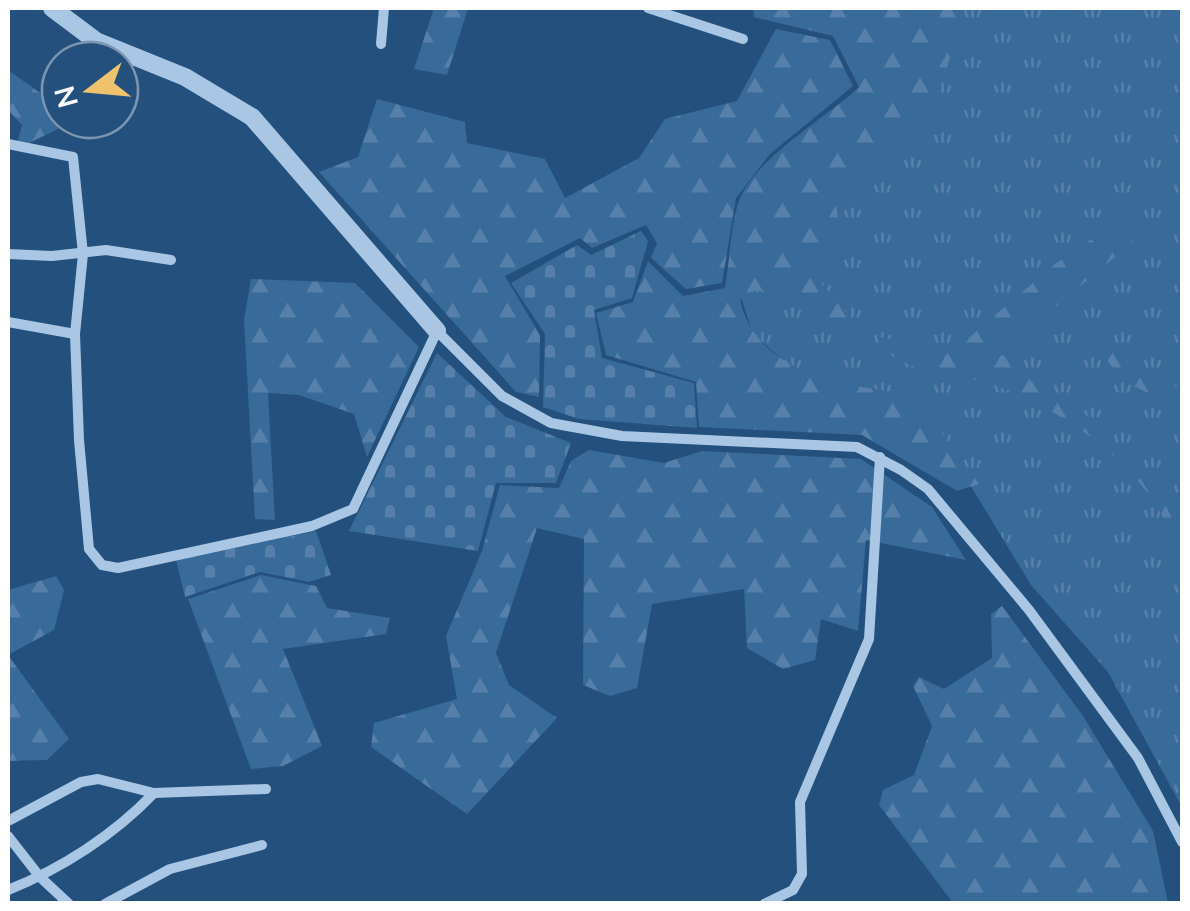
<svg xmlns="http://www.w3.org/2000/svg" width="1190" height="911" font-family="'Nunito Sans',sans-serif">
<defs>
<pattern id="grass-tufts" width="24" height="20" patternUnits="userSpaceOnUse" patternTransform="scale(2.5)"><rect width="24" height="20" fill="#386a9a"/><path d="M3 7l-1-3M5 7V3M7 7l1-3M15 17l-1-3M17 17v-4M19 17l1-3" fill="none" stroke="#5680a9"/></pattern>
<pattern id="forest-firs" width="22" height="20" patternUnits="userSpaceOnUse" patternTransform="scale(2.5)"><rect width="22" height="20" fill="#386a9a"/><path d="M5 1l3.5 6h-7zM16 11l3.5 6h-7z" fill="#5680a9"/></pattern>
<pattern id="cemetery-stones" width="16" height="16" patternUnits="userSpaceOnUse" patternTransform="scale(2.5)"><rect width="16" height="16" fill="#386a9a"/><path d="M2 7V4a2 2 0 0 1 4 0v3zM10 15v-3a2 2 0 0 1 4 0v3z" fill="#5680a9"/></pattern>
</defs>
<rect width="100%" height="100%" fill="#24507d"/>
<polygon fill="url(#grass-tufts)" points="952,8 1182,8 1182,807 1108,672 1031,585 964,475 834,388 784,361 753,334 737,285"/>
<g fill="url(#forest-firs)">
<polygon points="434,8 468,8 447,75 414,69"/>
<path d="M753,8H959C953,64 934,125 885,159C870,169 849,173 833,180L840,235L815,276L850,316L837,327L795,298L756,290L740,300C759,378 847,384 915,396L979,484L957,491L862,435L699,427L696,382L606,355L596,313L633,302L648,261L683,296L725,288C730,260 730,227 739,201C755,158 825,119 859,87L833,36L754,17Z"/>
<polygon points="776,29 830,40 853,86 770,154 736,198 722,283 686,289 651,258 657,243 646,225 592,248 580,238 505,276 540,335 539,397 516,392 319,172 358,157 377,99 465,122 467,143 545,159 565,198 639,158 665,119 737,101"/>
<polygon points="8,70 60,107 60,128 25,145 18,140 22,125 8,110"/>
<path d="M1133,211V242L999,354L1013,360L1044,396L1064,392C1102,436 1190,498 1180,568C1166,477 1070,412 989,383C975,377 958,381 943,378C922,373 900,359 880,350L881,337L950,354L1055,264Z"/>
<polygon points="251,279 355,283 419,347 367,457 354,414 299,395 268,393 275,520 255,519 244,320"/>
<polygon points="1111,336 1128,359 1182,390 1182,410 1124,381 1100,352"/>
<polygon points="589,450 664,463 702,451 861,459 932,507 966,560 866,540 858,631 821,619 815,660 783,669 747,648 744,589 652,604 637,688 610,696 583,685 584,539 537,528 496,653 509,685 557,718 467,814 371,747 374,723 457,699 446,636 482,551 500,485 559,488 571,461"/>
<polygon points="261,575 316,586 327,608 390,618 386,634 283,649 322,746 283,766 251,769 188,599"/>
<polygon points="56,576 64,590 54,630 8,655 69,739 47,760 8,761 8,590"/>
<polygon points="1002,606 1083,716 1153,831 1168,903 953,903 879,805 883,790 914,775 932,726 913,686 919,677 944,689 992,658 991,614"/>
</g>
<g fill="url(#cemetery-stones)">
<polygon points="641,231 648,241 632,298 594,310 602,358 694,383 697,428 579,419 543,407 545,334 511,283 577,245 591,255"/>
<polygon points="437,353 506,417 571,443 556,483 496,483 478,551 349,531"/>
<polygon points="316,531 331,575 309,582 260,572 185,597 176,560"/>
</g>
<g fill="none" stroke-linecap="round" stroke-linejoin="round">
<g stroke="#a9c7e5" stroke-width="10">
<polyline points="648,8 743,39"/>
<polyline points="381,44 384,8"/>
<polyline points="8,144 73,157 83,254 75,334 79,440 89,549 102,565 118,568 312,526 353,509 437,331 502,396 551,423 622,436 857,447 901,470 928,489 1029,610 1138,758 1182,842"/>
<polyline points="8,254 52,256 106,250 171,260"/>
<polyline points="8,322 75,334"/>
<polyline points="8,821 81,782 98,779 154,793 266,789"/>
<polyline points="8,836 40,877 69,904"/>
<path d="M8,890C61,869 114,835 154,793"/>
<polyline points="105,904 170,869 262,845"/>
<polyline points="764,904 793,890 802,874 800,802 869,639 880,457"/>
</g>
<polyline stroke="#a9c7e5" stroke-width="18" points="52,8 96,41 185,77 252,117 437,331"/>
</g>
<rect width="1190" height="911" fill="none" stroke="#ffffff" stroke-width="20"/>
<g transform="translate(90 90) rotate(254)"><circle r="48" fill="#24507d" stroke="#7c96b1" stroke-width="2.5"/>
<path d="M0-8L18 38L0 25L-18 38Z" fill="#efc26c"/>
<text y="-15" font-size="28" font-weight="bold" text-anchor="middle" fill="#ffffff">N</text>
</g>
</svg>
